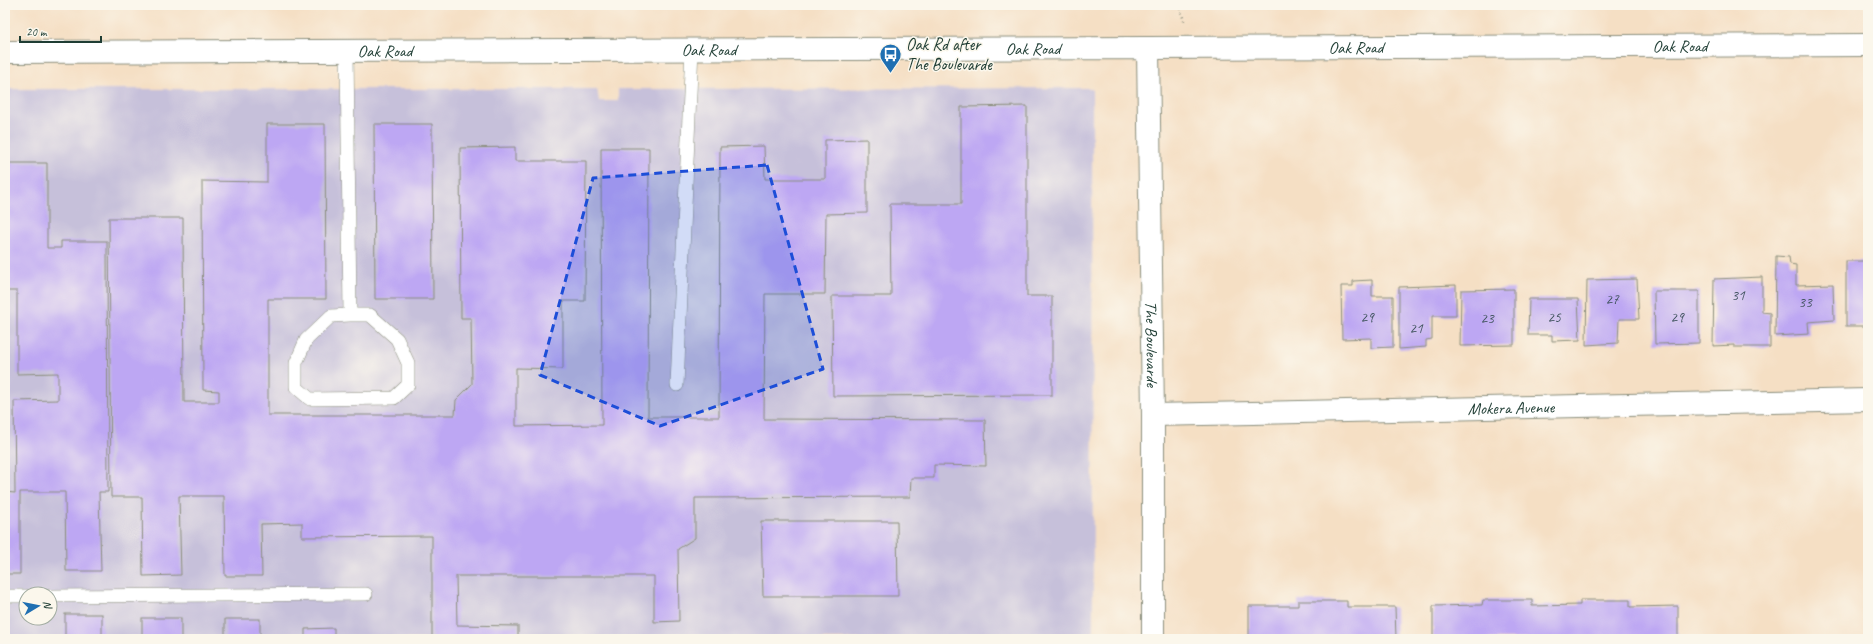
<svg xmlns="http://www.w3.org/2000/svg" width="1873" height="644" font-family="Caveat,sans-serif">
<rect width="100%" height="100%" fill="#fbf7ec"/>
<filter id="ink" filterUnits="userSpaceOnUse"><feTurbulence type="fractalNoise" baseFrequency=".025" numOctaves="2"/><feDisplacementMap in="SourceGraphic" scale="8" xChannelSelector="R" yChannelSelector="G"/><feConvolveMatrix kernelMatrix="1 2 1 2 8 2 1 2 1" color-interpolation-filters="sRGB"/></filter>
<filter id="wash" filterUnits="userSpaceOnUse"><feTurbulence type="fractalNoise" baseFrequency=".012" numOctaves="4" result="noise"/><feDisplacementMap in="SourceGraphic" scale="16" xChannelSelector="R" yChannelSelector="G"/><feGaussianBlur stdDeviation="0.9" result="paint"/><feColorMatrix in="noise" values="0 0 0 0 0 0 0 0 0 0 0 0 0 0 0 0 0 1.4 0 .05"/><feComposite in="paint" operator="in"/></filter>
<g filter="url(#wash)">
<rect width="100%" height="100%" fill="#f5dfc4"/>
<path fill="#c6c0da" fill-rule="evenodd" d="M1092,88L1093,639H5V89H597L599,101H618V89ZM26,594H50V618H26Z"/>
<g id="blocks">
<g fill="#bda7f3">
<polygon points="1027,106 1027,296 1052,296 1052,395 833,396 832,296 891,296 890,204 961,204 961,107"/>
<polygon points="267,124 325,124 326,299 268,299 268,415 455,415 456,400 472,384 471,318 461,318 460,148 515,147 515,161 586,161 585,301 563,301 563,369 516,368 516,426 602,425 601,148 649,148 648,417 719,417 720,147 764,146 765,179 825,179 825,140 867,139 867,213 826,214 825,294 765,294 764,419 985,420 986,466 934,465 934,478 911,478 910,497 695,498 695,538 678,549 679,621 654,622 654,576 456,576 457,625 518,626 518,639 432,639 432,536 302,537 302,523 261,524 262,576 225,576 224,496 179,496 181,575 143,576 142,497 111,497 109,218 183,218 184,402 219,402 219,391 203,390 202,181 267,182"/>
<polygon points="374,124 432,124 433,299 375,299"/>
<polygon points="5,163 47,163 47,248 61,248 61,241 107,241 108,492 99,492 101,571 66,571 65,492 20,492 20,574 5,574 5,492 15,493 14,401 58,400 58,373 17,374 17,291 5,291"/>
<polygon points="1776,256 1789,257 1790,264 1796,265 1796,285 1833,284 1834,320 1808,322 1809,334 1775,336"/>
<rect x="1846" y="261" width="22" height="65"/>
<polygon points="1762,277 1762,312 1770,313 1770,347 1734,347 1734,345 1713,346 1714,279"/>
<polygon points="1637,279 1639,319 1619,319 1618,343 1586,345 1587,280"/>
<polygon points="1372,280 1372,296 1393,296 1393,347 1371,348 1371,338 1342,339 1341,286 1353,286 1353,281"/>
<polygon points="1456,285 1456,316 1432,316 1432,339 1426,340 1426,347 1399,349 1399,287"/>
<polygon points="1514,289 1514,345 1460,346 1461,290"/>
<polygon points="1654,291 1699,291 1699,343 1655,344"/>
<polygon points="1529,299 1578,299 1580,340 1552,341 1552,335 1528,335"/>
<polygon points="761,521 897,521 898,596 763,596"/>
<polygon points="1483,600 1532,600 1532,606 1580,605 1580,600 1630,600 1630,607 1678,606 1678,639 1433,639 1433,606 1482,605"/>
<polygon points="1298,601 1347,601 1347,607 1395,607 1396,639 1249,639 1249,606 1298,606"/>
<rect x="65" y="614" width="37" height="25"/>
<rect x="142" y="618" width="39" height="21"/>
<rect x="225" y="619" width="35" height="20"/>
<polygon points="334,628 334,639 305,639 305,629"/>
</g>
</g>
</g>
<g filter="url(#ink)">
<use href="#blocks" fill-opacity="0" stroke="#8a8e7c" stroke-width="1"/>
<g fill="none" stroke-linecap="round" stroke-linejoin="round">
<defs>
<g id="service">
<polyline points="347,50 350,315 370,315 397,339 408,363 408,385 394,398 310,399 296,387 296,363 306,340 331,316 350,315"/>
<polyline points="677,385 692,49"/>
<polyline points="5,596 26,596"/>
<polyline points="50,596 366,594"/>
</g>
<g id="minor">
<path id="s1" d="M1148,48L1868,45"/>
<path id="s2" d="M1153,415L1868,400"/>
</g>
<g id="tertiary">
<path id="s3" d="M5,52L1148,48L1153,415V639"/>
</g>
</defs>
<use href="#service" stroke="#8a8e7c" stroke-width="14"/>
<use href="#minor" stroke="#8a8e7c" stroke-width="24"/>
<use href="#tertiary" stroke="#8a8e7c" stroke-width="24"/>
<polyline stroke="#8a8e7c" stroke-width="2.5" stroke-dasharray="1 3" stroke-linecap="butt" points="1179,5 1185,24"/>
<use href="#service" stroke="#fff" stroke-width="13"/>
<use href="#minor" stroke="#fff" stroke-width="22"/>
<use href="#tertiary" stroke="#fff" stroke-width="22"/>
</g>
</g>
<path fill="#1d4ed8" fill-opacity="0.2" stroke="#1d4ed8" stroke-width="3" stroke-dasharray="8 5" stroke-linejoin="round" d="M767,165L823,369L660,426L540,375L593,178Z"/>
<defs>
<symbol id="bus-pin" viewBox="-11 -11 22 30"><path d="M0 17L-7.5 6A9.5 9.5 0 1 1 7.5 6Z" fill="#1f6fb2" stroke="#fbf7ec"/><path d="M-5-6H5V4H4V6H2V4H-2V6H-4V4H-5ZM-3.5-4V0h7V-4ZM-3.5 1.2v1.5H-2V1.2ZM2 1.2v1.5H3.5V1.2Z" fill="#fff"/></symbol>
</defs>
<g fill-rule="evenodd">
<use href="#bus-pin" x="878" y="42" width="25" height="34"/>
</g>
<g text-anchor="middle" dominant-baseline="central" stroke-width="3" stroke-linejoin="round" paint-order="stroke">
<g font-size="15" fill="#465864">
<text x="1738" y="295">31</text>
<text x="1612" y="299">27</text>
<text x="1805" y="302">33</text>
<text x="1367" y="317">29</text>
<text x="1554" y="317">25</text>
<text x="1677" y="317">29</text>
<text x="1487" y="318">23</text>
<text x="1416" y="328">21</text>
</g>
<g font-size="17" fill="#1f3d34" stroke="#fbf7ec" text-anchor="start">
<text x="906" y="44">Oak Rd after<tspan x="906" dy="20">The Boulevarde</tspan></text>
</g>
<g font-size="17" fill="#1f3d34" stroke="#fbf7ec">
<text stroke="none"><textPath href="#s1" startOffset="208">Oak Road</textPath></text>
<text stroke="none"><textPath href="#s1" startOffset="532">Oak Road</textPath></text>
<text stroke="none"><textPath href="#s3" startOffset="1028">Oak Road</textPath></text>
<text stroke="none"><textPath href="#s3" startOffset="704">Oak Road</textPath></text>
<text stroke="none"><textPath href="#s3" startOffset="380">Oak Road</textPath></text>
<text stroke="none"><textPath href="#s3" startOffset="1439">The Boulevarde</textPath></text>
<text stroke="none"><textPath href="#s2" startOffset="358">Mokera Avenue</textPath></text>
</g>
</g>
<rect width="1873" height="644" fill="none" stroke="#fbf7ec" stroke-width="20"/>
<g transform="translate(38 606) rotate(80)"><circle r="19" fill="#fbf7ec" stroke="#a3ada2"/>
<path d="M0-3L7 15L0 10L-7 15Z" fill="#1f6fb2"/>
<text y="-6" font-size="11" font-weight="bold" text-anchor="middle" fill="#1f3d34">N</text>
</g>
<path d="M20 36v6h81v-6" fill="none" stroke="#1f3d34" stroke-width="2"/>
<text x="26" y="36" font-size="12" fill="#1f3d34" stroke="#fbf7ec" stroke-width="3" paint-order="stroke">20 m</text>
</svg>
